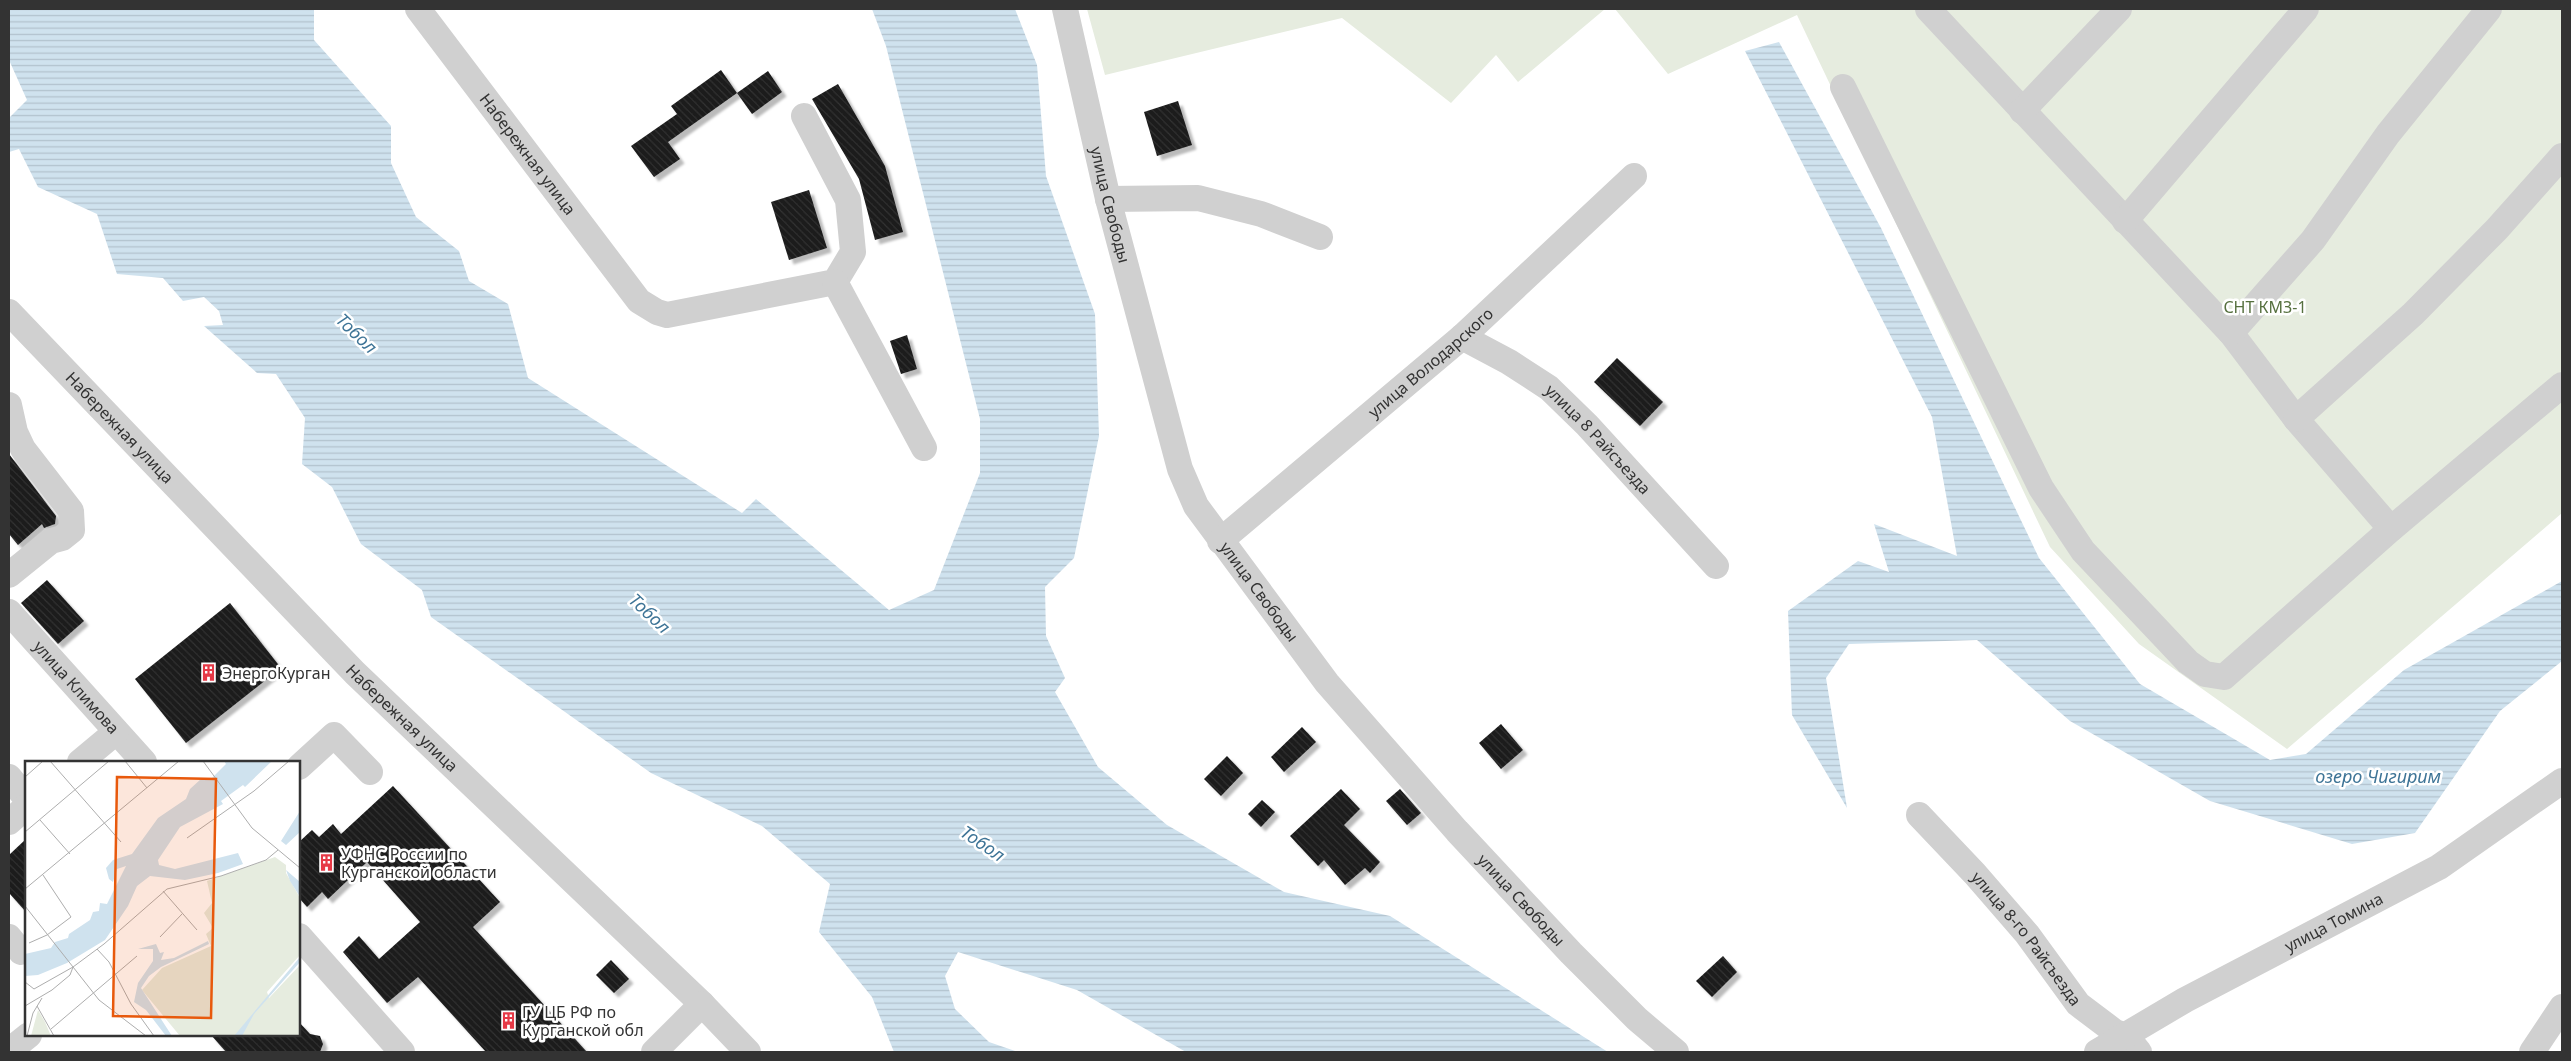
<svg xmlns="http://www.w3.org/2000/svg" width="2571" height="1061" font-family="'Noto Sans',sans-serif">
<defs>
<pattern id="water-rules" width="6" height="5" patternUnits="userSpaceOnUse" patternTransform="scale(1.25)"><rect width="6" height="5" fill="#cfe2ee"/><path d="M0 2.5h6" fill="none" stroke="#b2c2cd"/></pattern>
<pattern id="building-back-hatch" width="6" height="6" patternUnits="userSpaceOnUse" patternTransform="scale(1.25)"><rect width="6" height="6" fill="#1a1a1a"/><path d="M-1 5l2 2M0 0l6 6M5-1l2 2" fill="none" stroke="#333"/></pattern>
<filter id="shadow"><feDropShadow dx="4.5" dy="4.5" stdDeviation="1" flood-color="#0004"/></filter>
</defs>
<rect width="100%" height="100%" fill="#fff"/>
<g fill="#e6ecdf">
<polygon points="1087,9 1605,9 1518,82 1496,55 1451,103 1342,18 1105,75"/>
<polygon points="1615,9 2562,9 2562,513 2287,749 2139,644 2050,547 1797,15 1668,74"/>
</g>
<g fill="url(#water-rules)">
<polygon points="9,9 314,9 314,40 391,126 391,163 416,217 459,251 469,281 508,304 528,378 742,513 756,499 889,610 934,590 980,473 980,419 886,46 872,9 1015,9 1037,65 1046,176 1095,314 1099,436 1074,558 1045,587 1046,636 1065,678 1055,692 1098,767 1167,825 1284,892 1390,916 1608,1052 1186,1052 1077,990 958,952 945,976 955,1009 989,1042 1018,1052 894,1052 872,997 819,932 830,884 762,826 651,773 431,617 422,590 361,544 332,487 302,464 305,418 276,374 257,373 204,326 223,325 219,311 204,297 183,301 163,278 117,274 97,214 38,187 19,149 9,152 9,118 27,100 9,60"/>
<polygon points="1779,42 1881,228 2039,558 2140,684 2270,760 2306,754 2404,670 2562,581 2562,661 2500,711 2415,833 2352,844 2210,801 2070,721 1977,640 1849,644 1826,678 1847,808 1792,715 1788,611 1858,561 1889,572 1874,524 1957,556 1932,417 1745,51"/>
</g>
<g fill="url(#building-back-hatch)" filter="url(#shadow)">
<polygon points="721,70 737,93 668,142 680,159 654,177 631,146 677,114 671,106"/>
<polygon points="768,71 782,92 752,114 737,93"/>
<polygon points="838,84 885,166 903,232 875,240 859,179 812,99"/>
<polygon points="1178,101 1192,145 1157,156 1144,112"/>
<polygon points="809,190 827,248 789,260 771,202"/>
<polygon points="907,335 917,369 901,374 890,341"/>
<polygon points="1617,358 1663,402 1640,426 1594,382"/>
<polygon points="9,454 56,516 55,524 44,528 42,524 18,545 9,534"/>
<polygon points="47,580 84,621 58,644 21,603"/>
<polygon points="230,603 281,668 186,743 135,679"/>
<polygon points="1501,724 1523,750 1501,769 1479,743"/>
<polygon points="1302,727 1316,742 1284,772 1271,757"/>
<polygon points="1227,756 1243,773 1221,796 1204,779"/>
<polygon points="393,786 500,902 473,927 587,1052 486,1052 418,977 387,1003 343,952 359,936 379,959 420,922 367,862 328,899 322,892 307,907 299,898 299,842 312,830 319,837 333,824 341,834"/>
<polygon points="1341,789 1360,809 1344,825 1380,862 1370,873 1365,868 1345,885 1324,860 1318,866 1290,836"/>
<polygon points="1400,789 1421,813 1407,825 1386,801"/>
<polygon points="1262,800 1275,812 1261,827 1248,814"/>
<polygon points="26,839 26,912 9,893 9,855"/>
<polygon points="1723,956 1737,972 1712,997 1696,981"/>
<polygon points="611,960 629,979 614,993 596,975"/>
<polygon points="299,1022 310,1034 320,1036 323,1044 320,1052 226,1052 211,1035 299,1035"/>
</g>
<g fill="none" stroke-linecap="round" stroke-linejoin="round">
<g stroke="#d0d0d0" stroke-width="26">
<path id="s1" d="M418,9L639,301L657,312L667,315L835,282L853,252L848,200L804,116"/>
<path id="s2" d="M1065,9L1108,199L1180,469L1196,506L1327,683L1457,831L1571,953L1637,1019L1676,1052"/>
<polyline points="1928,9 2231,333 2296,419 2391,529"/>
<polyline points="1843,87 2041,488 2083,551 2188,662 2205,674 2224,677 2391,529 2562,385"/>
<polyline points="2022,111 2119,9"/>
<polyline points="1108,199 1198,198 1261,214 1320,237"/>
<polyline points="2125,221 2306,9"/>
<polyline points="835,282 924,448"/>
<path id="s3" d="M9,312L355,673L702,1004L748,1052"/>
<polyline points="2231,333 2313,240 2388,134 2489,9"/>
<path id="s4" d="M1462,337L1509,362L1549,388L1587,425L1716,566"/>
<polyline points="9,405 15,432 23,449 71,511 72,530 62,538 51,541 9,575"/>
<polyline points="2296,419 2413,314 2497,229 2562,156"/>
<path id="s5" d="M1220,541L1462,337L1634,176"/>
<path id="s6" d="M9,612L144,762"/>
<polyline points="80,762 116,732"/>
<polyline points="299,767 334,735 370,772"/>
<polyline points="9,777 26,798"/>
<path id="s7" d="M1919,815L1975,874L2027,934L2078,1004L2115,1032L2126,1036L2139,1052"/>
<polyline points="9,822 26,807"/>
<polyline points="299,936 402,1052"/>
<polyline points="9,937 21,952"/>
<polyline points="9,1051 29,1035"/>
<polyline points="654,1052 702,1004"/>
<path id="s8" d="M2097,1052L2185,1000L2439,867L2562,781"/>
<polyline points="2532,1052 2562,1007"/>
</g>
</g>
<defs>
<symbol id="building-bare" viewBox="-9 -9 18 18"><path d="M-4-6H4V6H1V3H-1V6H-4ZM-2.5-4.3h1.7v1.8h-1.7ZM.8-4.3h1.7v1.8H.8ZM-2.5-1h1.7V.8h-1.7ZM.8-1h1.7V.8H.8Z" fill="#e63946" stroke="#fff" stroke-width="2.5" paint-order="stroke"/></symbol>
</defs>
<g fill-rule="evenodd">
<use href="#building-bare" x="196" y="660" width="25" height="25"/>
<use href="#building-bare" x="314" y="850" width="25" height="25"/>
<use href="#building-bare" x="496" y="1008" width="25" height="25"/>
</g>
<g text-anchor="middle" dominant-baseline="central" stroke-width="5" stroke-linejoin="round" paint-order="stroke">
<g font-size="16" fill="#333" stroke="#fff">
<text stroke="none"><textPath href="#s1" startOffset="182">Набережная улица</textPath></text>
<text stroke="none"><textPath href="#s2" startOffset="201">улица Свободы</textPath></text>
<text stroke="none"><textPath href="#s5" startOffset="276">улица Володарского</textPath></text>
<text stroke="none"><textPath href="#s3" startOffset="160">Набережная улица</textPath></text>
<text stroke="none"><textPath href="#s4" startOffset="172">улица 8 Райсъезда</textPath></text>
<text stroke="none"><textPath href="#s2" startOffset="621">улица Свободы</textPath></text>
<text stroke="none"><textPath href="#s6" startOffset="101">улица Климова</textPath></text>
<text stroke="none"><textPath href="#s3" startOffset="565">Набережная улица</textPath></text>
<text stroke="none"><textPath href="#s2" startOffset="1026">улица Свободы</textPath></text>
<text stroke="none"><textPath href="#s8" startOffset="270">улица Томина</textPath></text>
<text stroke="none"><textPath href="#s7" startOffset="164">улица 8-го Райсъезда</textPath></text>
</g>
<g font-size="16" fill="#56703f" stroke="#fff">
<text x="2265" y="307">СНТ КМЗ-1</text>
</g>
<g font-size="16" fill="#333" stroke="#fff" text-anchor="start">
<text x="222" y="673">ЭнергоКурган</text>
<text x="341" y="854">УФНС России по<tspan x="341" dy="18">Курганской области</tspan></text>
<text x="522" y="1012">ГУ ЦБ РФ по<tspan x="522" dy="18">Курганской обл</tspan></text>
</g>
<g font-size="18" font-style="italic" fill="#3f7597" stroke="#fff">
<text transform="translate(357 333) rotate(44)">Тобол</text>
<text transform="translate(650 613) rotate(43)">Тобол</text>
<text x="2378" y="776">озеро Чигирим</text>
<text transform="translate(983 843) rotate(34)">Тобол</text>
</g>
</g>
<g transform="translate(25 761)">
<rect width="275" height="275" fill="#fff"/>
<path d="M250,96L261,104V112L275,137V194L242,231L244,237L275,204V275H155L117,229L137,207L186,185L181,173L188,167L179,152L187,142L182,120ZM13,249L20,261L26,275H6Z" fill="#e6ecdf"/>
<path d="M199,0H247L220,26L218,24L196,40L198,43L155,66L133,99L134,104L150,108L213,92L218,103L193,112L160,119L125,115L112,125L103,145L80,179L42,202L13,214L0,215V193L26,187L30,181L43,177L44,173L65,159L68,151L74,150L75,142L82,143L101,105L92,108L88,121L84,118L81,107L88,99L107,93L133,57L161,38L165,28L176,18L185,19L201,3ZM275,50V71L261,84L256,80ZM261,109L275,121V136L265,120ZM183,180L184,183L136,206L124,215L116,227L147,275H141L121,249L109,241L113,222L128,200V188H113L131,183L135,192L139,191L136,199L149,197ZM275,196V201L229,253L217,275H209Z" fill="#cfe2ee"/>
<path fill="none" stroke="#adadad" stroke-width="1" d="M25,0L96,81M100,0L122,27M178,0L227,67L275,107M0,16L18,0M15,59L45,93M0,71L84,0M162,77L229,30L264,0M0,128L154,0M138,130L172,169M0,145L74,239L121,275M135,176L157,153M4,182L22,174L46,156L18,114M72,188L84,201L106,243L129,275M0,221L9,228L48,206L79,183L142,128L196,115L241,99L253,89M0,245L27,229L45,214L48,206M12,245L29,275M26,268L112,195M2,275L8,252L17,237"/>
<path fill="#e8590c" fill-opacity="0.15" stroke="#e8590c" stroke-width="2.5" d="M92,16L191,18L186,257L88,255Z"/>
<rect width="275" height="275" fill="none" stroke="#333" stroke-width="2.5"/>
</g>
<rect width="2571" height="1061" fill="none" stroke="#333333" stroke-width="20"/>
</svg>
